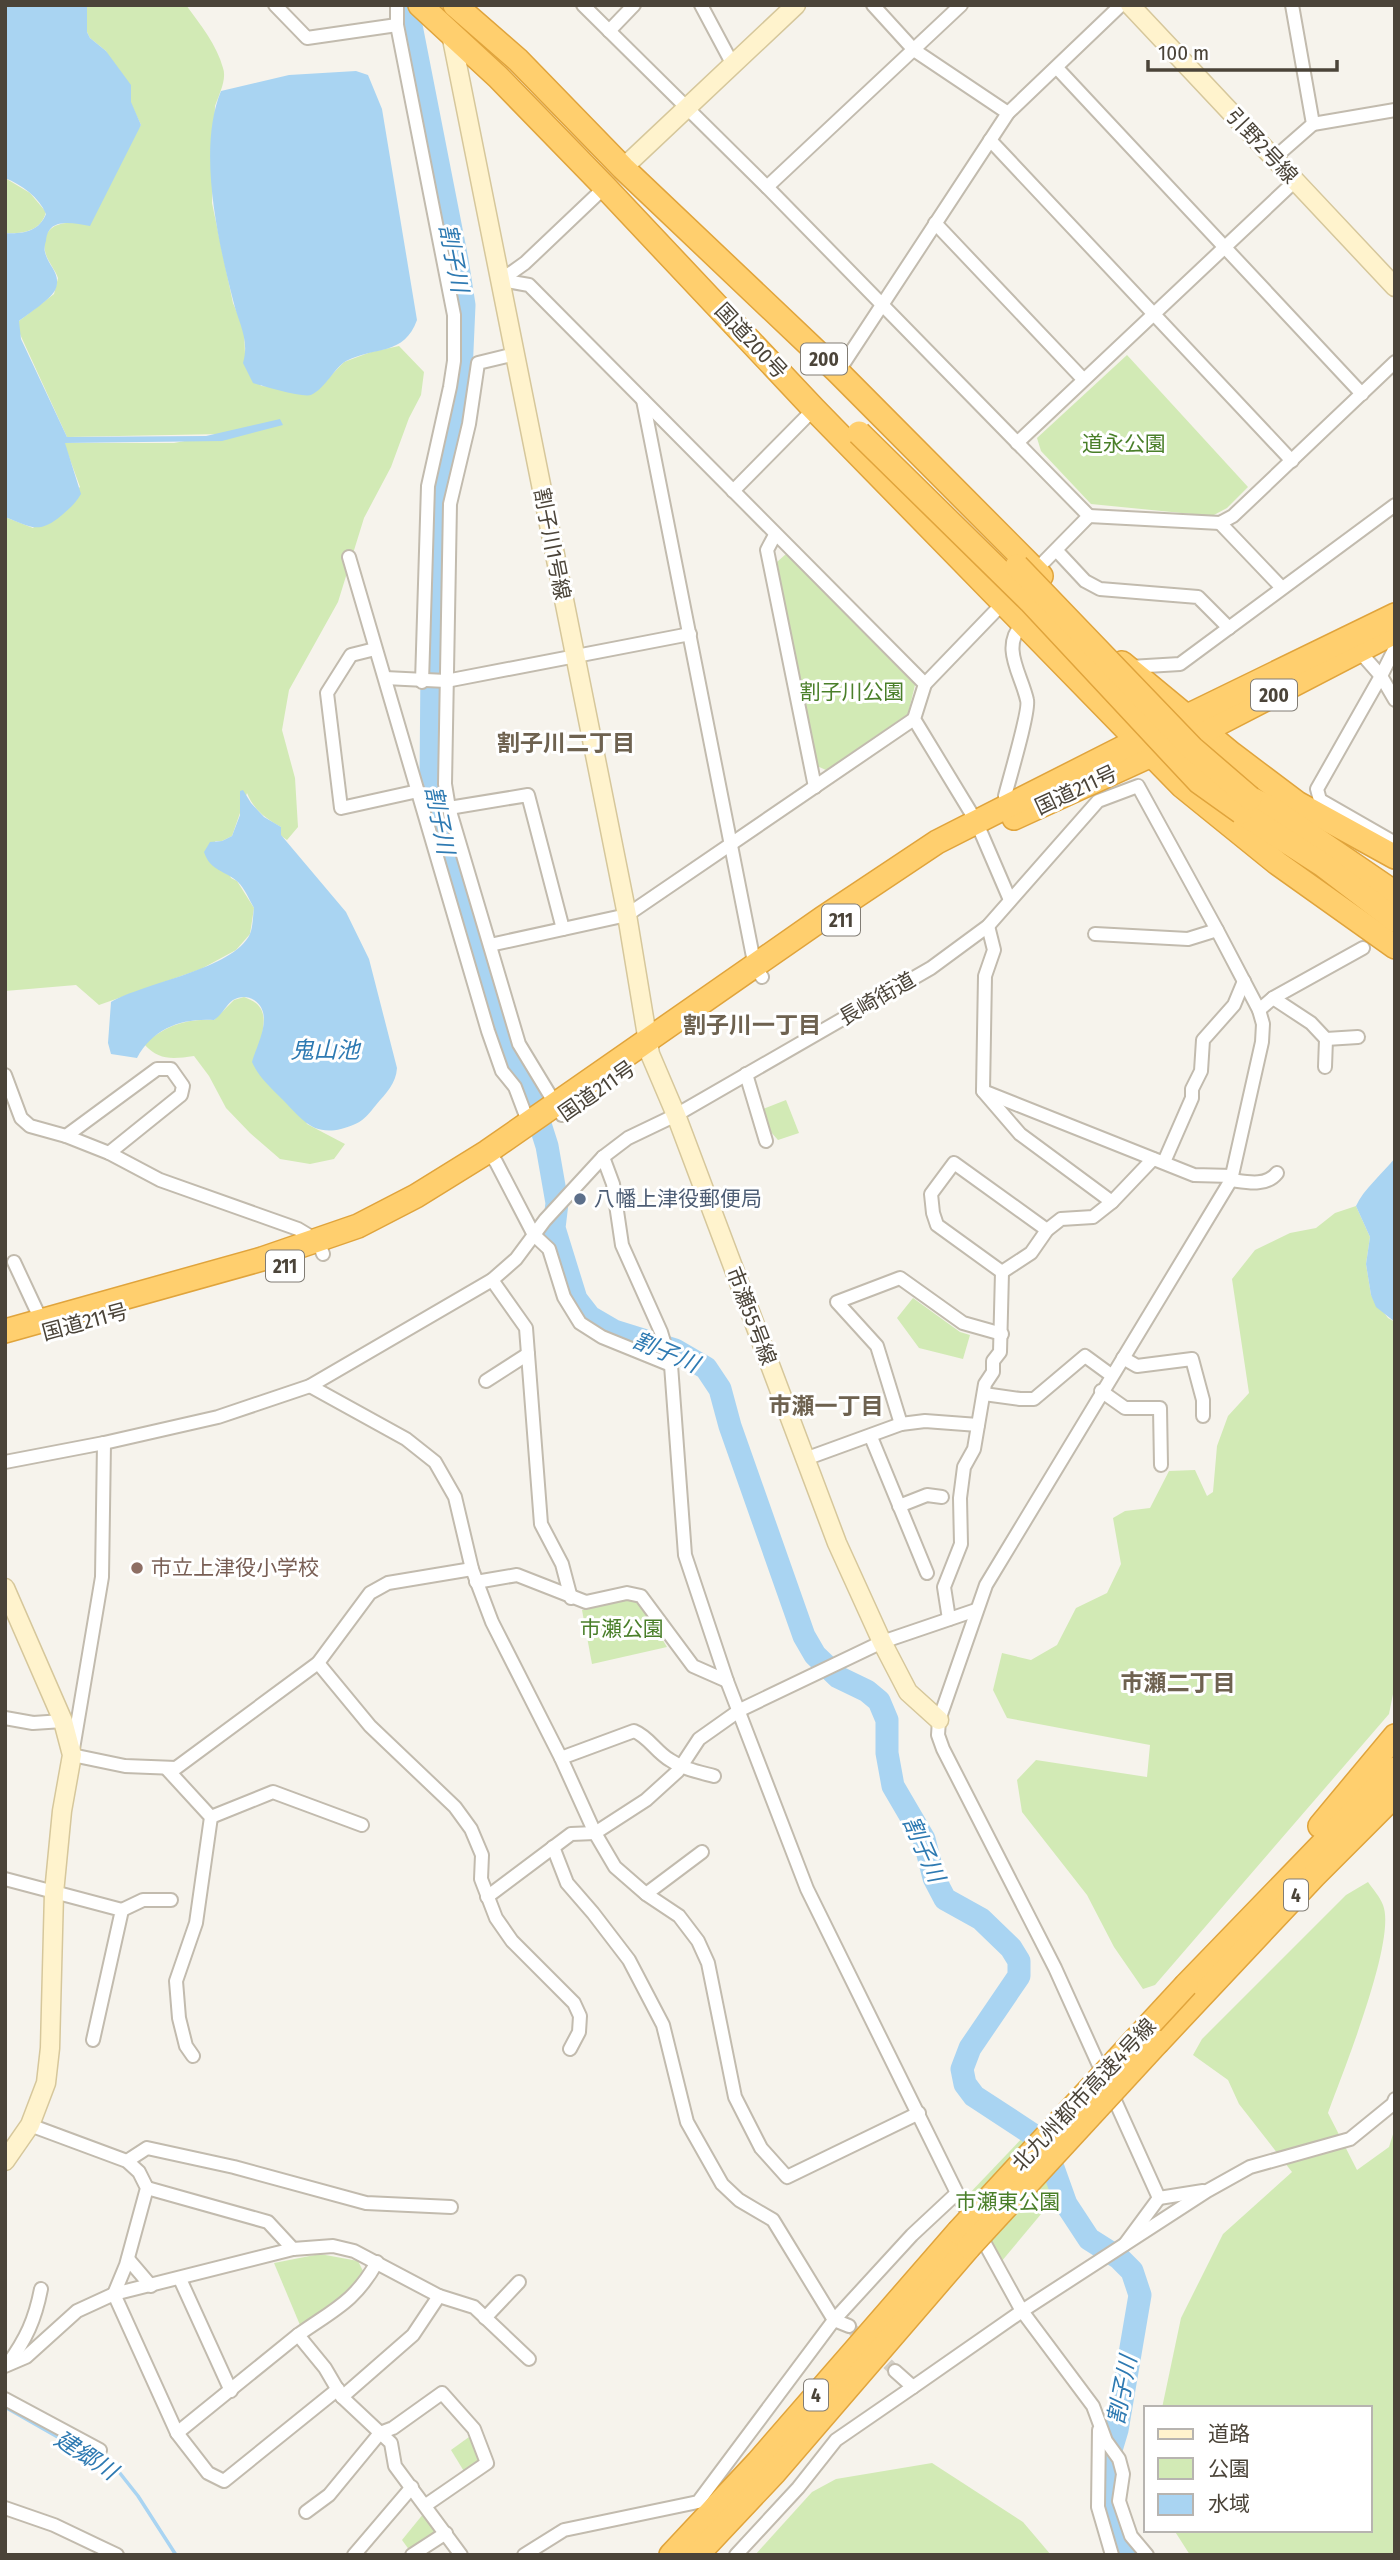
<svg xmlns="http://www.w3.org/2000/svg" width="1400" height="2560" font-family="'Fira Sans Condensed','Noto Sans JP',sans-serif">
<rect width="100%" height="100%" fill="#f6f3ec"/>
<g fill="#d2eab5">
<path d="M87,5H186C200,24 217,45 223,68C227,79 219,95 215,106L212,203L233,303L244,329L245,354L261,386L317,390L344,362L371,352L399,346L424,372L421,395L409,418L391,467L364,518L338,602L289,690L282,730L295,778L298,827L287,840L280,835L281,827C266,819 254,810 247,793L232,836L222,841H215L231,878L237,881L254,908L250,934L236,950L201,969L99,1005L76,985L5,991V517L33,528L80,487L64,443H174L222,434L67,437L19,332V321L54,294L58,278C55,269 47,261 45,251C41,232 54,222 71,223L141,125L106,51L90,38L87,32Z"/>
<path d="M5,178L30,193L46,212C41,231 23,234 5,233Z"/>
<polygon points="1127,355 1248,487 1227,508 1212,516 1091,504 1041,451 1037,438"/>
<polygon points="786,554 915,685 908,714 826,770 817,766 777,562"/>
<path d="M244,997C264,1004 266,1015 262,1035L307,1124L345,1144L334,1159L310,1164L280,1159L250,1133L226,1108L209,1076L194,1056C173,1059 159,1061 144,1044C165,1026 186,1018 214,1020L234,1000Z"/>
<polygon points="786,1100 799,1133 778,1140 770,1131 763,1109"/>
<polygon points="1356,1206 1370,1237 1366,1264 1371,1295 1388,1318 1395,1322 1395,1684 1389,1714 1155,1985 1143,1989 1114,1947 1087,1895 1022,1812 1017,1780 1036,1760 1147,1777 1150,1745 1007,1718 993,1690 1002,1653 1031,1660 1057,1645 1076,1608 1107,1593 1121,1564 1113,1518 1125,1511 1150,1508 1169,1471 1195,1470 1207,1496 1213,1492 1217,1446 1228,1416 1249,1393 1232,1279 1255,1250 1290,1233 1316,1228 1335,1213"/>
<polygon points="913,1298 960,1332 970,1335 963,1359 919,1348 897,1318"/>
<polygon points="629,1599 640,1603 667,1647 592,1664 582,1610"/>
<path d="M1368,1882C1373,1889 1380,1897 1383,1905C1397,1940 1342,2074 1328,2113L1357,2170L1389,2147L1395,2128V2555H1190L1174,2530H1370V2408H1162L1181,2318L1223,2234L1292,2172L1239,2104L1228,2080L1193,2055L1202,2039L1346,1895Z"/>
<path d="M1027,2133C1042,2153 1051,2170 1057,2195L1001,2262L967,2196Z"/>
<path d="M320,2254L358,2261L365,2275C347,2297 324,2313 300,2325L274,2263Z"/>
<polygon points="469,2437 481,2457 479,2465 465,2473 451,2450"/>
<polygon points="932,2463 1023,2522 1051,2555 755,2555 812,2492 836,2479"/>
<polygon points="424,2513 437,2530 436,2534 410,2551 402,2540"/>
</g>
<g fill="#a9d4f2">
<path d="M5,5H87V32L90,38L106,51L131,85V102L141,125L90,226C72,223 48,217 46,241C45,243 44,250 45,252C48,266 61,273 56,288C53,298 28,314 19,321L21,339L67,437L206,436L280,419L283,425L222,441L65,443L81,494C76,503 69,509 62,515C38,535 32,527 5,517V233C22,234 39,232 46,214C39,197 22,185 5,178Z"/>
<path d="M356,71L368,75L382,109L417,320C404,356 376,346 346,361C333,369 326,388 311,395C303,398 263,386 253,383L243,363C250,339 238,322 233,300C218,241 197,149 221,91L289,75Z"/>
<path d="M243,790L251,803L264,817L281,827V835L346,912L369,959L397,1068C396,1084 386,1093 376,1105C363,1121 361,1123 341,1129C312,1136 301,1118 282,1099C271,1088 258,1076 252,1062C257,1044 275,1014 254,1000C248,996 240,996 233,1000C225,1006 222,1015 214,1020C182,1018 153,1028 137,1058L111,1054L108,1043L111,1002C143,983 234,969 250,934C253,927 253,915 254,908C249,899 245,889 238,882C226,871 210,871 204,852L210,842L222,841L232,836L240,815V791Z"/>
<path d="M1395,1158V1322L1376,1307L1371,1295L1366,1264L1370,1237L1356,1206C1363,1190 1383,1173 1395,1158Z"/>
</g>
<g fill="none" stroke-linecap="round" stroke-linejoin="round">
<polyline stroke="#a9d4f2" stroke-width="3.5" points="5,2407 119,2472 138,2496 176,2555"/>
<polyline stroke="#a9d4f2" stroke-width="23" points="407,5 457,260 464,305 461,373 437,487 433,548 431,781 442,843 472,929 508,1055 526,1080 547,1146 557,1203 554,1228 576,1299 590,1317 614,1331 675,1350 706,1368 720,1389 730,1426 804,1636 815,1655 838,1677 867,1691 879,1701 887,1720 887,1753 893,1786 924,1839 934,1878 945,1899 981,1919 1011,1948 1019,1961 1019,1976 970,2048 962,2069 965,2084 974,2096 1032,2134 1046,2148 1066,2204 1089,2239 1119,2258 1132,2271 1140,2295 1117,2430 1108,2460 1107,2499 1116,2528 1134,2555"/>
<polyline stroke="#d4d0c8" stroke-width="12" stroke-dasharray="12 6" stroke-linecap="butt" points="849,2326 895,2371"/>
<defs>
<g id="street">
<polyline points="275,5 307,38 397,25"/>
<polyline points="397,5 397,25 454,315 454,361 450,387 428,486 422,682"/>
<polyline points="583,5 767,187 1089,516 1033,573"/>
<polyline points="701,5 733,65"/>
<polyline points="873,5 914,50 1008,113"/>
<polyline points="609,31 634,5"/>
<polyline points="1057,68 1362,394"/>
<polyline points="1313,124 1395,110"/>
<polyline points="990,140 1292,461"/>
<polyline points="1273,159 1313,124 1292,5"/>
<polyline points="767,187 961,5"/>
<polyline points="935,223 1083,379"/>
<polyline points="501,280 529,285 925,684 914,719 976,821 1010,900"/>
<polyline points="501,280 525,263 605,187"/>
<polyline points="515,354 478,363 469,424 450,504 445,784 449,808 519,1044 562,1115"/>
<polyline points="838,372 1008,113 1121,5"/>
<polyline points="643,400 755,967 762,977"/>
<polyline points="1017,443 1295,181"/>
<polyline points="733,491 814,409"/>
<polyline points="1089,516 1220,523 1233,516 1395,362"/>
<polyline points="1220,523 1282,588"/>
<polyline points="775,535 767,550 815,787"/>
<polyline points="1057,551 1085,581 1100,589 1198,597 1229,628"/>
<polyline points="349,557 488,1031 502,1071 515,1087 529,1124"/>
<polyline points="1395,648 1381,676 1317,789 1320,800 1395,843"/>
<polyline points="375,649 351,655 327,693 341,808 418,791"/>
<polyline points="1359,651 1381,676 1395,700"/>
<polyline points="1130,667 1180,664 1395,505"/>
<polyline points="385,678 446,681 690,634"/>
<polyline points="925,684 1005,601"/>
<path d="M1006,806L1005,796C1009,780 1030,710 1027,700C1021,673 1000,647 1023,623"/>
<polyline points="449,808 528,795 563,929"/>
<polyline points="988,926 994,950 985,976 983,1091 1020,1134 1112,1202"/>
<polyline points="1095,934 1188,939 1217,930"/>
<polyline points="490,945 627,915 914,719"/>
<polyline points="1273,998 1311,1023 1326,1039 1325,1067"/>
<polyline points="1259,1010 1273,998 1363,948"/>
<polyline points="1326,1039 1358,1037"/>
<polyline points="746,1074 766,1141"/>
<polyline points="5,1075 21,1118 30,1126 66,1136 109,1153 160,1180 298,1229 318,1241 323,1254"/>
<polyline points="983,1091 1194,1175 1232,1176"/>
<polyline points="66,1136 157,1069 171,1069 183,1086 181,1095 109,1153"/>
<polyline points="487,1152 496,1162 534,1235 549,1249 564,1297 580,1323 602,1337 671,1365"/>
<polyline points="603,1157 613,1184 622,1245 661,1332 671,1365 685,1555 727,1681 807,1889 957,2193 1022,2311 1093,2406 1106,2441 1119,2459 1123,2474 1119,2501 1131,2536 1147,2555"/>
<polyline points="1164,1162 1192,1098 1192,1089 1201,1071 1203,1040 1234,1005 1244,981"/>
<path d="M1231,1180C1246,1182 1266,1187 1277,1173"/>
<polyline points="14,1262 42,1322"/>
<polyline points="1002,1272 937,1225 933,1213 931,1194 954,1163 1047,1230"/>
<polyline points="1002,1272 1031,1253 1047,1230 1061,1219 1093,1217 1112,1202 1153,1159"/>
<polyline points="492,1280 526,1328 541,1524 562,1564 571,1598"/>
<polyline points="1123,1358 1137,1366 1192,1359 1203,1400 1203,1416"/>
<polyline points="486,1381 528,1354"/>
<polyline points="310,1386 406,1439 435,1462 455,1497 472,1569 492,1622 561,1758 595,1833 615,1867 646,1894 679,1916 698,1941 708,1963 735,2097 761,2148 787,2177 919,2113"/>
<polyline points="1101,1391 1125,1408 1160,1408 1161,1465"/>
<polyline points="984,1394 1020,1399 1034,1399 1085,1356 1111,1375"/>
<polyline points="978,1425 925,1421 901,1424 877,1346 837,1302 900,1278 963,1323 1002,1334"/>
<polyline points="871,1437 927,1573"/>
<polyline points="104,1443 102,1577 72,1755 125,1766 176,1768 318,1663 370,1593 388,1583 472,1569"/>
<polyline points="805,1459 901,1424"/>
<polyline points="5,1462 104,1443 218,1417 310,1386 492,1280 516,1259 545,1220 603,1157 628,1138 676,1115 931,968 988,926 1098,801 1138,786 1217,930 1259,1010 1263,1024 1262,1042 1231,1180 986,1585 939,1720 938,1735 943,1749 1055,1968 1159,2198 1125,2244"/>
<polyline points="899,1506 927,1495 942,1497"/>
<polyline points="476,1582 517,1575 586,1602 627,1593 641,1596 693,1666 727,1681"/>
<polyline points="949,1619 944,1587 961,1544 960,1498 964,1467 974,1449 985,1384 993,1372 993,1361 1000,1352 1002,1272"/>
<polyline points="318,1663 370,1726 455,1807 471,1829 482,1855 481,1879 496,1918 512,1941 574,2003 580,2016 579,2032 570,2049"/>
<polyline points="5,1718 33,1723 63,1721"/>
<path d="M561,1758L634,1731C649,1737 656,1752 670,1760C683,1769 699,1772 714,1776"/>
<polyline points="166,1768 211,1817 196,1923 176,1981 179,2018 186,2046 193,2056"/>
<polyline points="211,1817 273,1792 362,1825"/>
<polyline points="553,1847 567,1883 593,1913 629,1960 663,2025 687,2122 722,2184 739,2200 773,2220 834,2320 849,2326"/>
<polyline points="5,1879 122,1910 93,2040"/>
<polyline points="646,1894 702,1852"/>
<polyline points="487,1897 571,1834 595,1833 646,1800 678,1771 699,1739 740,1710 882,1642 976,1610"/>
<polyline points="122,1910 143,1900 171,1900"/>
<polyline points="30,2125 127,2161 139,2172 147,2188 126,2265 114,2294 177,2433 208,2473 224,2481 338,2389"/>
<polyline points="127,2161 147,2148 234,2167 366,2203 451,2207"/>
<polyline points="147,2188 268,2222 293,2249"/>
<polyline points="1159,2198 1203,2191"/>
<polyline points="128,2259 151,2286"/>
<polyline points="180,2279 231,2391"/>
<polyline points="439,2296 474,2307 529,2359"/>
<polyline points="485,2318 519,2282"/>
<path d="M298,2335C333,2310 355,2302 377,2262"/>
<path d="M8,2364C26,2339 35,2320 41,2289"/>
<polyline points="5,2366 26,2357 77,2311 114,2294 293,2249 333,2246 354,2251 439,2296 413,2335 342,2397"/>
<polyline points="895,2371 913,2387 1022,2311 1207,2191 1250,2167 1350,2139 1393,2104 1395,2099"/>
<polyline points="5,2399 100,2450"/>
<polyline points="1099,2430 1098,2507 1112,2555"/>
<polyline points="177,2433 298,2335 325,2368 342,2397 391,2443 395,2466 461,2555"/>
<polyline points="5,2508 54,2525 117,2555"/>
<polyline points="306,2512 329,2495 380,2433 393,2428 442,2393 474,2429 487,2463 426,2505"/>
<polyline points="354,2555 412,2487"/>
<polyline points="412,2555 446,2533"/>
<polyline points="524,2555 564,2530 698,2502 834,2320 912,2235 957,2193"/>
<polyline points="736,2555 798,2488 836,2440 913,2387"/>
</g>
<g id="secondary">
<polyline points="1130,5 1395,287"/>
<polyline points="451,34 627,915 650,1054 676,1115 837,1543 882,1642 908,1692 939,1720"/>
<polyline points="623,168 796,5"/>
<polyline points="5,1588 63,1721 72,1755 62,1811 54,1893 50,2048 46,2083 30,2125 5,2161"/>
</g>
<g id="highway">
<polyline points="420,5 498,77 605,187 814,409 1182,786 1277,863 1395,947"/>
<polyline points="455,5 518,60 623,168 838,372 1041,576"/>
<polyline points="1122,663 1232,754 1297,803 1395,857"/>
<polyline points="1250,798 1272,809 1395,893"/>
<polyline points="1241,812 1323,865 1395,920"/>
<polyline points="1014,818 1204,731 1395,632"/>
<polyline points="5,1331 262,1259 358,1226 416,1196 487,1152 823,918 937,842 1136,741 1395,615"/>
<polyline points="1320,1826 1395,1736"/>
<polyline points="1186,1985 1395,1769"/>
<polyline points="1158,2042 1314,1876 1395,1795"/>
<polyline points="671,2555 758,2462 958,2232"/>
<polyline points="697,2555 775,2472 969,2247"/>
</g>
</defs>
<use href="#street" stroke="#c2bbae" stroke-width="16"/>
<use href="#secondary" stroke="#d6c79b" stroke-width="21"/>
<use href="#highway" stroke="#e0a43c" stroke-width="26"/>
<use href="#street" stroke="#fff" stroke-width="12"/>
<use href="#secondary" stroke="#fff3cd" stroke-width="18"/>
<use href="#highway" stroke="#ffcf6e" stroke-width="23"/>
<defs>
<g id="highway-bridge">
<polyline points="859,433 1030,601 1199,782 1241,812"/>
<polyline points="1017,566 1192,748 1250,798"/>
<polyline points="958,2232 1186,1985"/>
<polyline points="969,2247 1158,2042"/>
</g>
</defs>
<use href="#highway-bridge" stroke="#e0a43c" stroke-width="26" stroke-linecap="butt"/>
<use href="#highway-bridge" stroke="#ffcf6e" stroke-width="23"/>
</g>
<circle fill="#5c6f8a" stroke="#fff" stroke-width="2.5" cx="580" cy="1199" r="7"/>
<circle fill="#8d6e63" stroke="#fff" stroke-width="2.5" cx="137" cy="1568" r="7"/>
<g text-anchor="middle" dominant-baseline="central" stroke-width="6" stroke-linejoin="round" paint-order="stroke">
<g fill="#fff" stroke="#817c74" stroke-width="2">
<rect x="801" y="343.5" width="46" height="31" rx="5"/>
<rect x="1251" y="679.5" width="46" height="31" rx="5"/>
<rect x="822" y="904.5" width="38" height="31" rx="5"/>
<rect x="266" y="1250.5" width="38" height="31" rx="5"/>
<rect x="1284" y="1879.5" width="24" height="31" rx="5"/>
<rect x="804" y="2379.5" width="24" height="31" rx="5"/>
</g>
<g font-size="19" font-weight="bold" fill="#4b4439">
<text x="824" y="359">200</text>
<text x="1274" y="695">200</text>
<text x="841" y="920">211</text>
<text x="285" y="1266">211</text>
<text x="1296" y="1895">4</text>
<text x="816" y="2395">4</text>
</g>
<g font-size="21" fill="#4b4439" stroke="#fff">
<text transform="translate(1262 146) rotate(47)">引野2号線</text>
<text transform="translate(751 341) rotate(47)">国道200号</text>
<text transform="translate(552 544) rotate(79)">割子川1号線</text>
<text transform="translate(1076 790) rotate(-25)">国道211号</text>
<text transform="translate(877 999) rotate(-30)">長崎街道</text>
<text transform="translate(597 1091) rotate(-35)">国道211号</text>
<text transform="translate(751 1316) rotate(69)">市瀬55号線</text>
<text transform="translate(85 1322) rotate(-15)">国道211号</text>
<text transform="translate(1084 2095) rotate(-47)">北九州都市高速4号線</text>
</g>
<g font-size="21" fill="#4a7f2a" stroke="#fff">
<text x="1124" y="444">道永公園</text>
<text x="852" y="692">割子川公園</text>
<text x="622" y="1629">市瀬公園</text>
<text x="1008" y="2202">市瀬東公園</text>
</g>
<g font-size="21" fill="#4e5e75" stroke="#fff" text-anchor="start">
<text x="594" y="1199">八幡上津役郵便局</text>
</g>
<g font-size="21" fill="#785e54" stroke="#fff" text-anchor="start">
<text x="151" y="1568">市立上津役小学校</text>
</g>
<g font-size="23" font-style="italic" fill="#2e7ab2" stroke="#fff">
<text transform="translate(454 258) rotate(79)">割子川</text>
<text transform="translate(440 820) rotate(79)">割子川</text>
<text x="325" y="1050">鬼山池</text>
<text transform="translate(666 1352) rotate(23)">割子川</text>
<text transform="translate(924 1849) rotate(66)">割子川</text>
<text transform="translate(1122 2390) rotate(-79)">割子川</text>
<text transform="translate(86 2455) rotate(33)">建郷川</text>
</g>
<g font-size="23" font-weight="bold" fill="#6e6250" stroke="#fff">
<text x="566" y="743">割子川二丁目</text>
<text x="752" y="1025">割子川一丁目</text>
<text x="826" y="1406">市瀬一丁目</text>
<text x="1178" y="1683">市瀬二丁目</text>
</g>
</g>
<rect width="1400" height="2560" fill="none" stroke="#4b4439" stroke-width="14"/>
<rect x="1144" y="2406" width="228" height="126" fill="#ffffff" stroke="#b7b4b0" stroke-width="2"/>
<rect x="1158" y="2429" width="35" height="10" fill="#fff3cd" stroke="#b7b4b0" stroke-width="2"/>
<text x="1208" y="2441" font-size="21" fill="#4b4439">道路</text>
<rect x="1158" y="2458" width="35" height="21" fill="#d2eab5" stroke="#b7b4b0" stroke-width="2"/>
<text x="1208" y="2476" font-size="21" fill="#4b4439">公園</text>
<rect x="1158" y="2494" width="35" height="21" fill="#a9d4f2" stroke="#b7b4b0" stroke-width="2"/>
<text x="1208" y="2511" font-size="21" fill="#4b4439">水域</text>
<path d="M1148 60v10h189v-10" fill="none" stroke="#4b4439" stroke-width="3.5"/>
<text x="1158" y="60" font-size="21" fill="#4b4439" stroke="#ffffff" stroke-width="5" paint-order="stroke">100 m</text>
</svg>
